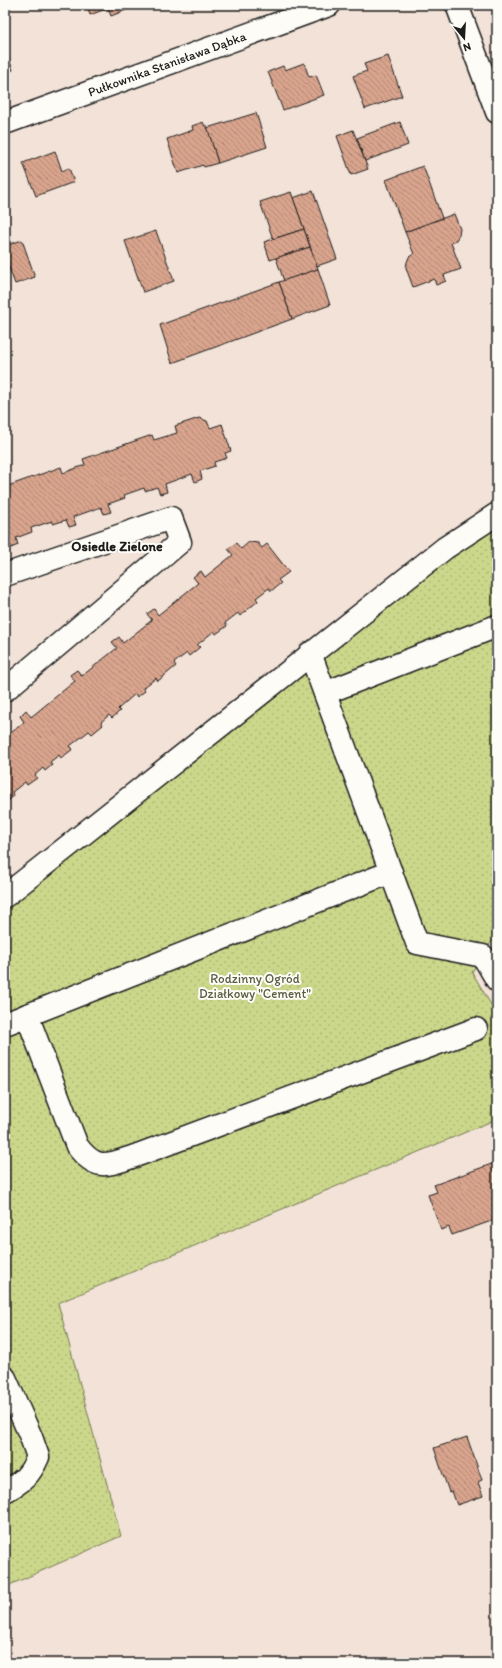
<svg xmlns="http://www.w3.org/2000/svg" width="502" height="1668" font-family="Itim,sans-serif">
<defs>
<pattern id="grass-dots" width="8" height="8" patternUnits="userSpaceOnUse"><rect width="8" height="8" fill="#cbd78a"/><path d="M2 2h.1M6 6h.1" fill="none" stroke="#aeb876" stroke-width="1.8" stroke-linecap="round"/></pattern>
<pattern id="building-back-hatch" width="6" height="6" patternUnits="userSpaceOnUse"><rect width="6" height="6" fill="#d9a48d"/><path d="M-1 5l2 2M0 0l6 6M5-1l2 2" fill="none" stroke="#af8572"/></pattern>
</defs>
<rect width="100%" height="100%" fill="#f2e2d7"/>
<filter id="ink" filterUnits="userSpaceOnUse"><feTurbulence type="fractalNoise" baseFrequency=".025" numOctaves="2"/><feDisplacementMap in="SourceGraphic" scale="8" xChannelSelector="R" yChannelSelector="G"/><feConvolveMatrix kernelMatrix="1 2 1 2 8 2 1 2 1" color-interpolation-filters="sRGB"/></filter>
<g filter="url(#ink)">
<polygon fill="url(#grass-dots)" stroke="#747a53" points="497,523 497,933 472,972 497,1015 497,1119 58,1303 121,1536 5,1587 5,911 401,586"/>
<g fill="url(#building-back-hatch)" stroke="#1c1c1c">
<polygon points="87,5 124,5 126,10 111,16 108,8 90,15"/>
<polygon points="5,48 13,70 5,73"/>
<polygon points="388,56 402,96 365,109 353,76 367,71 364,64"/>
<polygon points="304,63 309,77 316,75 324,95 283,110 268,72 283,66 285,70"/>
<polygon points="256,113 267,147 218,163 207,128"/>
<polygon points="203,122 205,126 207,126 218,163 204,167 203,165 178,173 167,139 193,130 192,126"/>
<polygon points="400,122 408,145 365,161 357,138"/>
<polygon points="353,130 368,169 351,175 337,136"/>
<polygon points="55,151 62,171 69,168 74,182 36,196 23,163"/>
<polygon points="423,166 442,218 405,232 386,180"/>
<polygon points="313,191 337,259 317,266 293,198"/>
<polygon points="291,192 304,229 273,239 260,202"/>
<polygon points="454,214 460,229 459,235 456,240 451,243 461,269 444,275 446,281 436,285 434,279 413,287 406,268 407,262 409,257 414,254 405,232"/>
<polygon points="304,229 310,247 270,260 264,242"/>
<polygon points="156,231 174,281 143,292 125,241"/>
<polygon points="22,240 35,277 15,284 5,257 5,246"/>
<polygon points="310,247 318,269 284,281 276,258"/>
<polygon points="318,269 330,305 292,319 279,282"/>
<polygon points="279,282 292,319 172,363 160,325"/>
<polygon points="199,418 207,421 210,428 222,424 231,451 225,453 227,458 214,462 215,466 200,471 202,479 195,482 192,474 165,484 167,492 160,494 157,487 145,491 144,488 124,495 125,498 108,504 111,512 104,514 101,507 73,517 76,525 69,527 66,520 53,524 52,521 31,528 32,532 16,538 18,545 11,548 8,540 5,541 5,487 61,467 63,473 85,465 83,459 152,435 154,440 177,433 175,426"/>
<polygon points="249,542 258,543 262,548 267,544 289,572 278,580 281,583 271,591 269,588 256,598 258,601 240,616 238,613 225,623 227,626 216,634 214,631 197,645 200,647 189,656 187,653 174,663 176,666 158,681 156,678 143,688 145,691 137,697 135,694 118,709 120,711 112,718 109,715 101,722 103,725 92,734 89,731 70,746 73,749 61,758 59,755 50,762 52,765 45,771 43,768 35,775 37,778 27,785 25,782 12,792 14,796 5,803 5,738 24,722 20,716 26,710 31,717 75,681 70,675 77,670 82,676 117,648 112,642 119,637 123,643 152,620 147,614 154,609 158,615 198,583 193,577 201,571 205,577 233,555 228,549 236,543 241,549"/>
<polygon points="497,1162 497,1219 452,1235 449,1227 441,1230 428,1195 437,1192 434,1185"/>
<polygon points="467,1437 482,1480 478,1482 483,1496 457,1505 452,1491 449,1492 434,1448"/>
</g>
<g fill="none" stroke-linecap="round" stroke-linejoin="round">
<defs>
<g id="minor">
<polyline points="457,5 497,112"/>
<polyline points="5,123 329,5"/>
<polyline points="5,575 171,518 180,542 5,690"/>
<polyline points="310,653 417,943 483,956 497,980"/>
<polyline points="325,693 497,626"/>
<polyline points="5,896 445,548 497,514"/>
<path d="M27,1015L77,1146C97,1172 107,1165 135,1156L476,1029"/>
<polyline points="5,1024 391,872"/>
<path d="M5,1378L31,1437L38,1457C30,1475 23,1482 5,1491"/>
</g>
</defs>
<use href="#minor" stroke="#1c1c1c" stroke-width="25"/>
<use href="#minor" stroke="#fdfcf7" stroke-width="22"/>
</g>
</g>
<g text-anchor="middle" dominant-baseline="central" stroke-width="4" stroke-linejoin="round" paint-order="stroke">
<g font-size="13" fill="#1c1c1c" stroke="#fdfcf7">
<text transform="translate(167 64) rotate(-20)">Pułkownika Stanisława Dąbka</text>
</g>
<g font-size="13" fill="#595d42" stroke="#fdfcf7">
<text x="255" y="978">Rodzinny Ogród<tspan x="255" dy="15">Działkowy "Cement"</tspan></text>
</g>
<g font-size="14" font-weight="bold" fill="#1c1c1c" stroke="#fdfcf7">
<text x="117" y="546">Osiedle Zielone</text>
</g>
</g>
<rect width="502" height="1668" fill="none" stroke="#fdfcf7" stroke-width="20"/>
<rect x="10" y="10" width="482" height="1648" fill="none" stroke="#1c1c1c" stroke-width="1.5" filter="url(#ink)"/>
<g transform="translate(464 38) rotate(162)" stroke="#fdfcf7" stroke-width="3" paint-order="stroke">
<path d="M0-3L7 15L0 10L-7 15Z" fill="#1c1c1c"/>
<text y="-6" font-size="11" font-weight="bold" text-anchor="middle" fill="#1c1c1c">N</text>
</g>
</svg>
